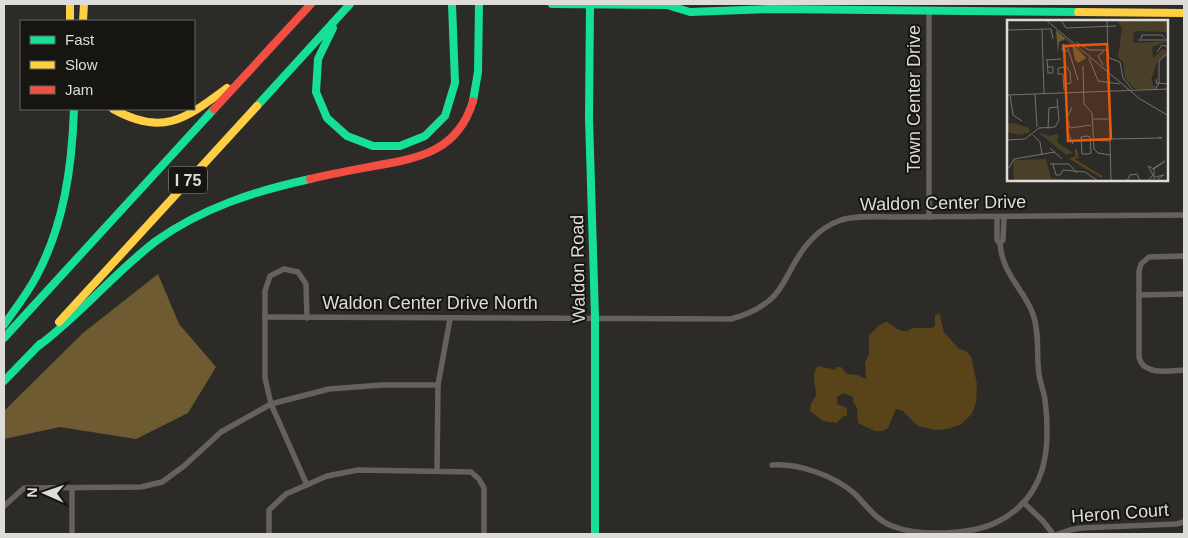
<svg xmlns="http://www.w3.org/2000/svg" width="1188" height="538" font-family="Helvetica,sans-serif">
<rect width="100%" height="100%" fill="#2d2b28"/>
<polygon fill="#6f5b32" points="158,274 179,324 216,367 188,413 136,439 60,427 4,439 4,411 83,333"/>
<path fill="#584418" d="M939,313L944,332L959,349L966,351L971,357L977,384L976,403L972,414L960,425L947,429L936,430L918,426L903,411L896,409L888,428L883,431H875L858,423L857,408L853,402V397L843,393L837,397V404L847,408V415L842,417L837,423L823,421L810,411L811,404L816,395C816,385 811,376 817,367L820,366C824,369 829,367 834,370L837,367H841L847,374L857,375L866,379L865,363L869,354V336C874,330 880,323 887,322L897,329L903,331H907L913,328H932L935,326V316Z"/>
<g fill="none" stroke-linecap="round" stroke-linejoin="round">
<g stroke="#65625c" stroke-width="5.5">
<polyline points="929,11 929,217"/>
<polyline points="997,217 997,240 1000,243 1003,240 1004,217"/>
<path d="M1184,256L1149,257L1141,264L1139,271V357C1143,376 1169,371 1184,370"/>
<polyline points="1139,295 1184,294"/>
<path d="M265,317L731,319C746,315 760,309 772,298C779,292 784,282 789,273C801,250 815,229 841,220C858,215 878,217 895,217L1184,215"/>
<path d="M772,465C799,463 835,476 855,494C867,506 876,520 892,526C920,537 973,535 999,521C1047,496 1051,448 1045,400C1044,391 1040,383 1039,374C1036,354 1040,334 1033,314C1023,288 1002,274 1000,243"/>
<polyline points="437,471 438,385 450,319"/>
<polyline points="307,485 271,404 265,378 265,291 270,276 284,269 298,272 306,284 307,318"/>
<polyline points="72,488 72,534"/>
<polyline points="1024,503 1043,521 1053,534"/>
<polyline points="4,506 24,488 141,487 162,482 184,466 221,432 271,404 329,389 382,385 438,385"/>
<polyline points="269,534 269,510 286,494 327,476 358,470 471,472 479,479 484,488 484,534"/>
<polyline points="1058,534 1070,530 1081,528 1176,524 1184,522"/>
</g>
<g stroke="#16e098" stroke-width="8">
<polyline points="552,4 667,5 690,12 772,9 1078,12"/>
<polyline points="590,4 589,118 595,317 595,534"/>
<polyline points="333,28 318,59 316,92 327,118 347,136 373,146 400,146 425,136 445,116 455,83 452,4"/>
<polyline points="473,101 478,72 479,4"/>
<polyline points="257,106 350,4"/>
<path d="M4,325C15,309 27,294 36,277C64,225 72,167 74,109"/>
<polyline points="4,338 214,109"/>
<path d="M37,347C80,315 114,273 156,241C202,208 255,191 310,179"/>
<polyline points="4,381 40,344"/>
</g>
<g stroke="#ffcf43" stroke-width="8">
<polyline points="70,4 70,21"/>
<polyline points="1078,12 1184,13"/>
<polyline points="83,21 84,4"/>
<path d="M113,109C163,137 185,119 227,88"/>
<polyline points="59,322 257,106"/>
</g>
<g stroke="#f24e42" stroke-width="8">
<polyline points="214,109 311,4"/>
<path d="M310,179C331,174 353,170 374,166C420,158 458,151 473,101"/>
</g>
</g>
<g text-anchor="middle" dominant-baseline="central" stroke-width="4" stroke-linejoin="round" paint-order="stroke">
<rect fill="#161512" stroke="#a2a09d" stroke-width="1" x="169" y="166.5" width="38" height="27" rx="4"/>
<g font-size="16" font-weight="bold" fill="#dedcd8">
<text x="188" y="180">I 75</text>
</g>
<g font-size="18" fill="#dedcd8" stroke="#161512">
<text transform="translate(914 99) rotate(-90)">Town Center Drive</text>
<text transform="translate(943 203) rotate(-1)">Waldon Center Drive</text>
<text transform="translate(578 269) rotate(-91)">Waldon Road</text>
<text x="430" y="303">Waldon Center Drive North</text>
<text transform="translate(1120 513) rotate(-4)">Heron Court</text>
</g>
</g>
<g transform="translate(1007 20)">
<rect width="161" height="161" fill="#2d2b28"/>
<path d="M110,0H161V12L129,11L126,14L127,23L161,21L145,27L146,38L156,29L161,32L150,43L144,60L146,65L150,66L147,70L128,69L118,58L116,42L111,37L115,9ZM7,103L22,108L23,112L12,115L0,112V104ZM31,112L42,116L51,114L50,122L66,133L59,135ZM39,139L44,158L72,161H7L6,140Z" fill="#4a3f28"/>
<path d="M49,10L74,32L79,38L71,43L68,40L65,25L58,19L52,22L51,33Z" fill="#6f5b32"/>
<path fill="none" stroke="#584418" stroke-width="2.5" d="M69,129L70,137L65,139L95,157"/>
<path fill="none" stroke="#74726e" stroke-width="1" d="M39,0L133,79L162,96M54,0L59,8L109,6M100,0L104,161M35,9L37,74M0,10L44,9L46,19M134,19L135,15H155L158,18M131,20H162M69,22L82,30H101L102,38L113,42L116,58L125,69M61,31L55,30L56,24L61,28L71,60M150,32L155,25L162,27M82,38L91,61L113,64M39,40L54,39M40,40L41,53H46V47H40M96,45L91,36L97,31M76,46L77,84L85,93L87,129L91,133L103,135M150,59L149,63L162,64M57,70L56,54H51V48L60,47L63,52L64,63L57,64M148,70L152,63V41L162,32M28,74L30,107M0,75L162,69M3,75L6,95L15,101M65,87L60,98L63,108L84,105M86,99H102M41,109L42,88L50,87M60,110L66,124M26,115L33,122L35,135M80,116L74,117L75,134H81M80,116L83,117L84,133L81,134M104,119L155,118L152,117M0,120L18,119L32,108L48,107L52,100L50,79M80,120L103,121M43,128L55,139M43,144H62L70,153M46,144L49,155H53L56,150L78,152L91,161M2,148L7,139L48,132M147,148L158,141L147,149M148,157L157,155L151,159M120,161L123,155L130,154L133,161M141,161L146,155L141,146L147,149V159"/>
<path fill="#e8590c" fill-opacity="0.15" stroke="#e8590c" stroke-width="2.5" d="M100,24L104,119L61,121L57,26Z"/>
<rect width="161" height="161" fill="none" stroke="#dedcd8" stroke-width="2.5"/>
</g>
<rect width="1188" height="538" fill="none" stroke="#dedcd8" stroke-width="10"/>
<rect x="20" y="20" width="175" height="90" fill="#161512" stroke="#666561"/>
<rect x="30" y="36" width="25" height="8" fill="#16e098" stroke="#666561"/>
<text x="65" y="45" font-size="15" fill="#dedcd8">Fast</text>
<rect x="30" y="61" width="25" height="8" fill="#ffcf43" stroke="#666561"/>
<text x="65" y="70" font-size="15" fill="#dedcd8">Slow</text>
<rect x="30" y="86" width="25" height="8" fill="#f24e42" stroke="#666561"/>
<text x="65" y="95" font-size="15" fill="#dedcd8">Jam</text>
<g transform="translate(45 493) rotate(272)" stroke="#161512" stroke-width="4" paint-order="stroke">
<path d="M0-4L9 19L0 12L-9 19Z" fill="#dedcd8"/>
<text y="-8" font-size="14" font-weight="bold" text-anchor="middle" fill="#dedcd8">N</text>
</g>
</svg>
